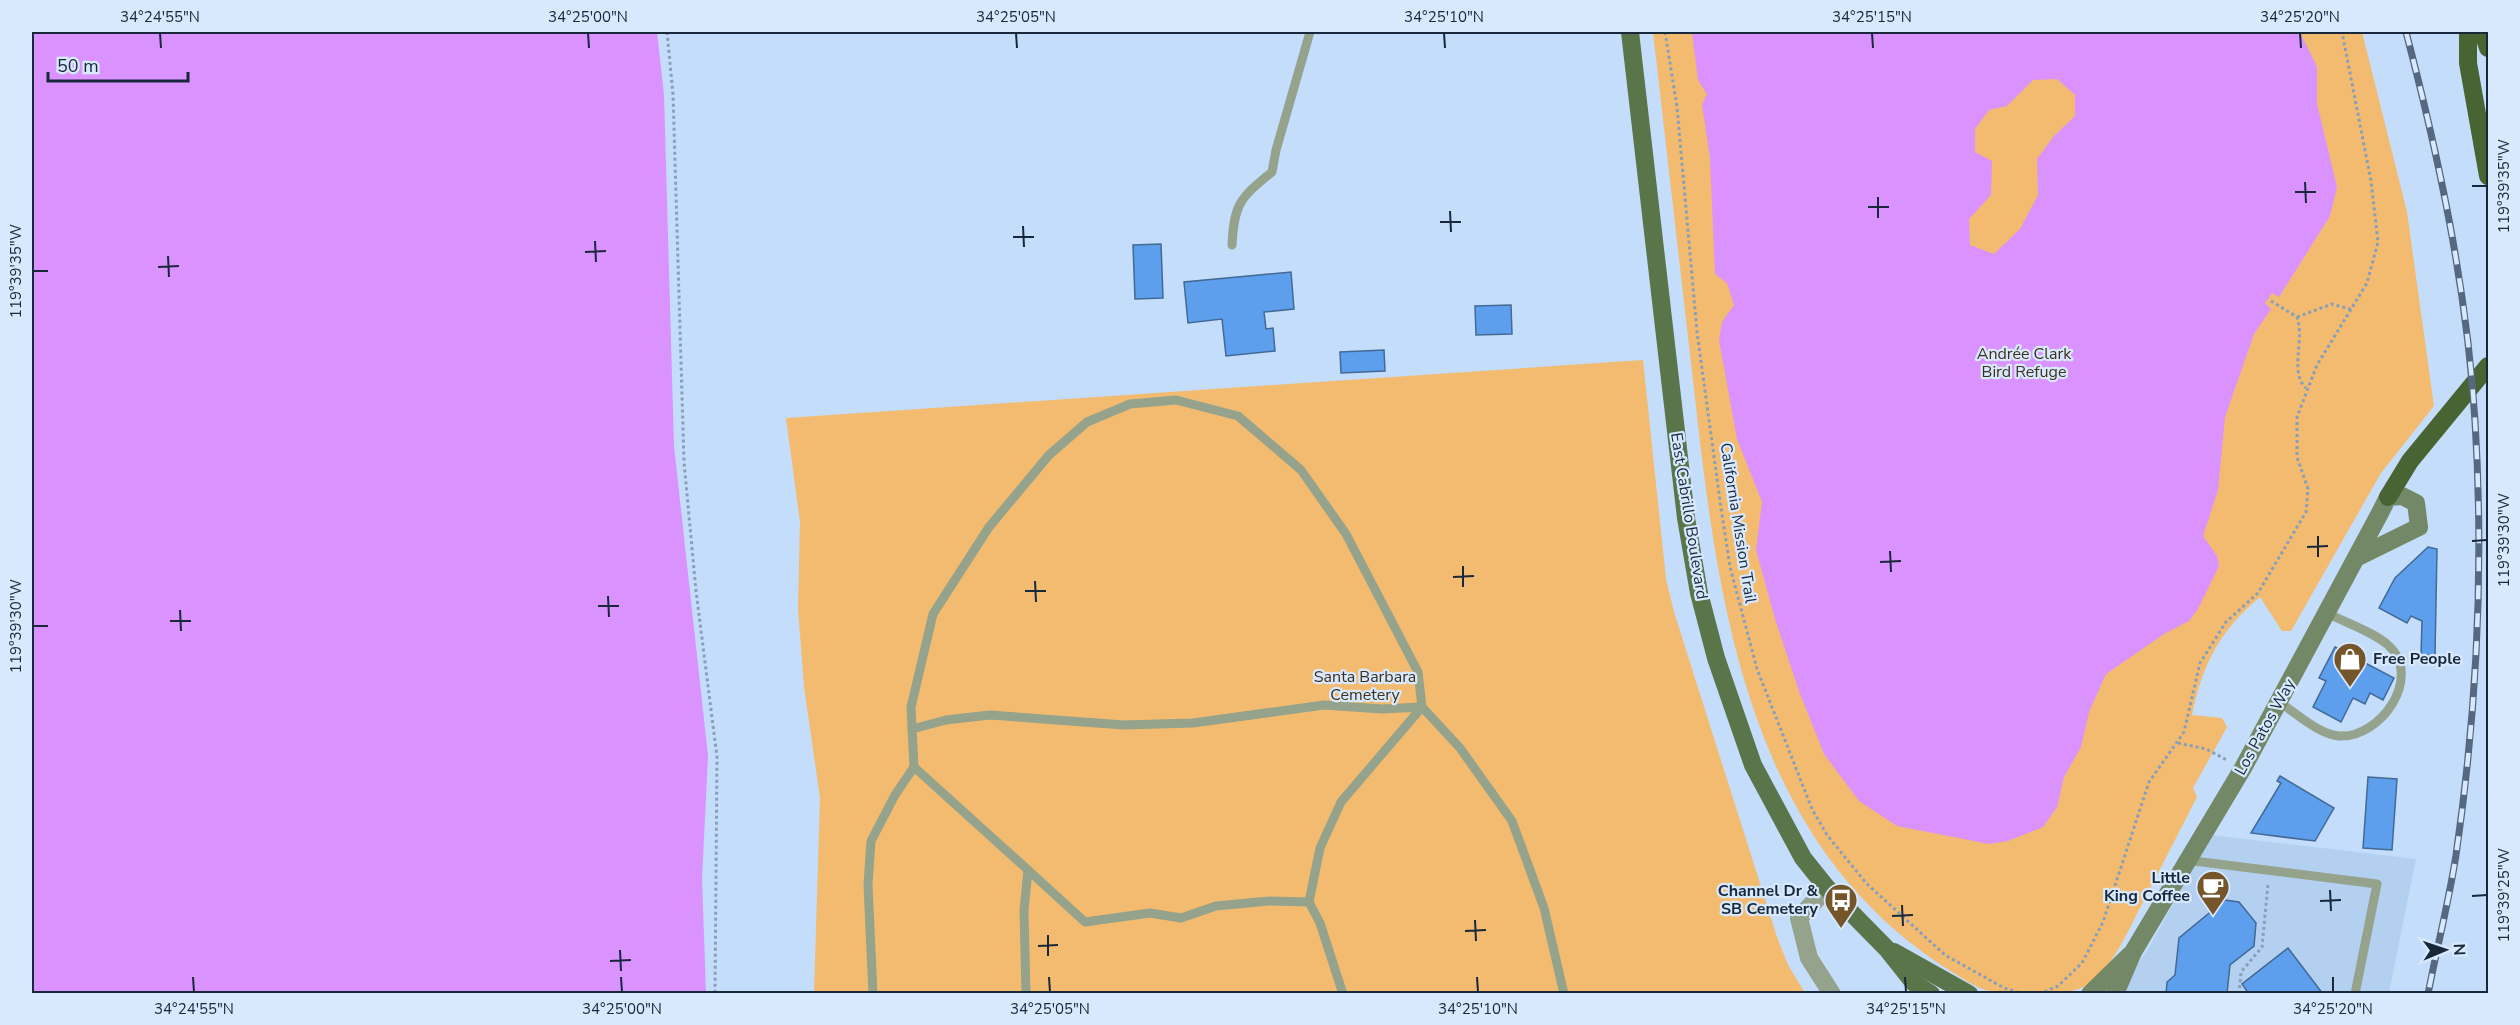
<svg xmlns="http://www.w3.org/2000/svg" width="2520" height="1025" font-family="'Nunito Sans',sans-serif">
<rect width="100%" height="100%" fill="#c4ddfb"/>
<polygon fill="#b4d0f1" points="2211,835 2416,859 2389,993 2118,994 2121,984 2147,951"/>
<g fill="#f2bb70">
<path d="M1653,32H2362L2407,212L2434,406L2381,473L2291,631H2282L2260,597C2220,630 2202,665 2192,715L2222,718L2227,727L2193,788L2197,797C2178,834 2159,871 2140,908C2126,935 2114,964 2090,983C2074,995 2049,993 2029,993C1988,993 1987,994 1952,972C1751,847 1719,614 1695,398C1681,276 1667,154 1653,32Z"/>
<polygon points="1643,360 1666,579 1674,612 1777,937 1788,965 1805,993 814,993 820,798 804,687 798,608 800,522 786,418"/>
</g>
<g fill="#da92ff" fill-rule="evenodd">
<polygon points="32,32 657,32 664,95 674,446 708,756 702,879 706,993 32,993"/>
<path d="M1692,32H2300L2317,67V104L2337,187L2330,216L2279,297L2272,293L2265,303L2271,309L2254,334L2225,417L2218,490L2203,536L2217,556L2219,566L2199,607L2189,621L2164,634L2106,674L2089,712L2081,747L2064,777L2057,807L2043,827L2008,841L1989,844L1897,826L1859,801L1824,754L1800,694L1775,619L1756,550L1762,502L1737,439L1719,340L1722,322L1734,305L1727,283L1715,274L1710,158L1702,105L1707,94L1698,80ZM2057,79L2075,95V116L2054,136L2037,159L2038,195L2020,229L1994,254L1970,245L1969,219L1991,195L1992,161L1975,152V129L1989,110L2007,106L2033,80Z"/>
</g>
<g fill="#5d9fec" stroke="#436995" stroke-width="1.5">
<polygon points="1161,244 1163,298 1135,299 1133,245"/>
<polygon points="1291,272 1294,309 1264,312 1266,329 1273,328 1275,351 1226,356 1222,319 1188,323 1184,282"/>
<polygon points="1511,305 1512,334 1476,335 1475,306"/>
<polygon points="1384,350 1385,371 1341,373 1340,352"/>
<polygon points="2428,547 2437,549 2435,655 2421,655 2422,621 2411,616 2407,623 2379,608 2395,578"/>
<polygon points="2335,647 2394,678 2383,700 2370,693 2365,704 2353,698 2341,722 2313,707 2326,681 2319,678"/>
<polygon points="2280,776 2334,808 2315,841 2251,833 2281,783 2277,781"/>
<polygon points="2368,777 2397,779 2392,850 2363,848"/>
<polygon points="2225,900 2239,902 2256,923 2254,946 2230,965 2227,994 2166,994 2167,982 2175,975 2179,938"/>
<polygon points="2288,948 2323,994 2249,994 2242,984"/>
</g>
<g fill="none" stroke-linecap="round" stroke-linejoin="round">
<g stroke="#899fb9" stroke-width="3" stroke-dasharray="3 3" stroke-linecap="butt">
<polyline points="667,32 673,94 684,462 696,591 717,757 715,994"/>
<polyline points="1665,32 1677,107 1697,332 1721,508 1730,567 1757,669 1812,809 1827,835 1866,883 1945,955 2004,988 2024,994"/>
<path d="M2271,301L2297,317C2305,341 2289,372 2306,388"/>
<polyline points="2297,317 2332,304 2353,310"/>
<polyline points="2178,743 2206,749 2227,760"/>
<polyline points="2039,994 2058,986 2082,963 2103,922 2149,782 2184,732 2200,663 2226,622 2258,593 2306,512 2308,489 2297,457 2297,417 2317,365 2367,283 2378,242 2371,181 2342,32"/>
<polyline points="2239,994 2241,972 2262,947 2268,884"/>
</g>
<g stroke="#95a38c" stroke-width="9">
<path d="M1232,245C1234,204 1240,198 1272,172L1276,150L1310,32"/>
<path d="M2279,702C2296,713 2318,734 2339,736C2380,739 2424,677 2388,645C2374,632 2344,622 2327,613"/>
<polyline points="912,729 946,720 990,715 1124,725 1193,723 1324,705 1382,709 1422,707 1341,802 1320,848 1309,902"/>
<polyline points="2186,860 2377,884 2355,994"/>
<polyline points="1028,870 1085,922 1150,913 1181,918 1216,906 1269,901 1309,902 1320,923 1343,994"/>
<polyline points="873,994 868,885 871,841 895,795 914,767"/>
<polyline points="1026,994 1024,910 1028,870 914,767 911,707 933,614 989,527 1049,455 1087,422 1130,404 1176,400 1238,416 1301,470 1346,534 1418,672 1422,707 1460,748 1512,821 1544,908 1564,994"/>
</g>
<polyline stroke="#95a38c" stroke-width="18" points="1827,888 1799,918 1809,958 1832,994"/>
<g stroke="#738866" stroke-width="18">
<polyline points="2090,994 2130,955"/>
<polyline points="2115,994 2133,952 2243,768 2380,513 2388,497 2402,496 2416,503 2419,527 2356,558"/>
</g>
<g stroke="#5b754a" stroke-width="18">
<polyline points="1630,32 1686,518 1699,593 1716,658 1753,765 1803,858 1827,888 1887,949 1914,983 1931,994"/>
<polyline points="1894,952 1969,994"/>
</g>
<g stroke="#476432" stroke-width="18">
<polyline points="2468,32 2468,63 2488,176"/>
<polyline points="2483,32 2488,48"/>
<polyline points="2388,497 2410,461 2488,366"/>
</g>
<defs>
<path id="rail" d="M2406,32C2439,158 2467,289 2475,421C2484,565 2477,711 2456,855C2449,901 2437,947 2428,994"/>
</defs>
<use href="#rail" stroke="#55687f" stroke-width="7"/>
<use href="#rail" stroke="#d8e9fe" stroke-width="4.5" stroke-dasharray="14" stroke-linecap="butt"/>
</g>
<path fill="none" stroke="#18283a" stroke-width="2" d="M160,33L161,48M588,33L589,48M1016,33L1017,48M1444,33L1445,48M1872,33L1873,48M2300,33L2301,48M2305,182L2306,203M2472,186H2487M2295,192H2316M1878,197V218M1868,207H1889M1450,211L1451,232M1440,222H1461M1023,226L1024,247M1013,237H1034M595,241L596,262M585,252L606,251M168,256L169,277M158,267L179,266M33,271H48M2318,536V557M2472,541L2487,540M2307,547L2328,546M1890,551L1891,572M1880,562L1901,561M1463,566V587M1453,577L1474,576M1035,581L1036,602M1025,591H1046M608,596L609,617M598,606H619M180,610L181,631M170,621H191M33,626H48M2330,890L2331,911M2472,896L2487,895M2320,901L2341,900M1902,905L1903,926M1892,916L1913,915M1475,920L1476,941M1465,931L1486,930M1048,935V956M1038,946L1058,945M620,950L621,971M610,961L631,960M193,977L194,992M621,977L622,992M1049,977L1050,992M1477,977L1478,992M1905,977L1906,992M2333,977V992"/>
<defs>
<symbol id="shop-pin" viewBox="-11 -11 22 30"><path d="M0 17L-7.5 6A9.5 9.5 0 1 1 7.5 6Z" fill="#75562b" stroke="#d8e9fe"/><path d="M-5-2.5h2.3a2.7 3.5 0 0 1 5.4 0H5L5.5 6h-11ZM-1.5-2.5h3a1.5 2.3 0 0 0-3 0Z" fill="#fff"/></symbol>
<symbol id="cafe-pin" viewBox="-11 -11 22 30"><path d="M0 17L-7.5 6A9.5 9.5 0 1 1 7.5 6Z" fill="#75562b" stroke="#d8e9fe"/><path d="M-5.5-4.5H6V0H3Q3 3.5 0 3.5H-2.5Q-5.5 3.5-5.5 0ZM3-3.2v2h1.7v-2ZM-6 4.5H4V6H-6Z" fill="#fff"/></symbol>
<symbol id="bus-pin" viewBox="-11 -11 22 30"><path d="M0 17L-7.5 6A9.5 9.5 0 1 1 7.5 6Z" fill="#75562b" stroke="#d8e9fe"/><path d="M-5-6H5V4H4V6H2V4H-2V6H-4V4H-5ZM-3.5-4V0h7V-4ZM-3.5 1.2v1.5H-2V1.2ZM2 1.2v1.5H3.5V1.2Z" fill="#fff"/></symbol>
</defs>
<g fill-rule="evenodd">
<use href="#shop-pin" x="2331" y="640" width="38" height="52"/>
<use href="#cafe-pin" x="2194" y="868" width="38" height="52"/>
<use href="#bus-pin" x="1822" y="881" width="38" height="52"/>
</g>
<g text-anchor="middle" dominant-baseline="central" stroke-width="4.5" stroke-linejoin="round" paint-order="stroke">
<g font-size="16" fill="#3e2f1b" stroke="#d8e9fe">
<text x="2024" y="354">Andrée Clark<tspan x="2024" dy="18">Bird Refuge</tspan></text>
<text x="1365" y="677">Santa Barbara<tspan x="1365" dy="18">Cemetery</tspan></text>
</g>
<g font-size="16" fill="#18283a" stroke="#d8e9fe">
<text transform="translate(1689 516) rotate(81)">East Cabrillo Boulevard</text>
<text transform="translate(1738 523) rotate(81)">California Mission Trail</text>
<text transform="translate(2265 727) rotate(-61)">Los Patos Way</text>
</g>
<g font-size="16" font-weight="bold" fill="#18283a" stroke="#d8e9fe" text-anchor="end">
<text x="2373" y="659" text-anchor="start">Free People</text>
<text x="2190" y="878">Little<tspan x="2190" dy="18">King Coffee</tspan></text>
<text x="1818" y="891">Channel Dr &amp;<tspan x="1818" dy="18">SB Cemetery</tspan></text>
</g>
</g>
<rect width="2520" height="1025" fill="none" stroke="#d8e9fe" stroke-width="66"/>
<g transform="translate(2445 950) rotate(88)" stroke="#d8e9fe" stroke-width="4.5" paint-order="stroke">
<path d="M0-4.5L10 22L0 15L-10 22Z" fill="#18283a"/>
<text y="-9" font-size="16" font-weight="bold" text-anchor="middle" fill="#18283a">N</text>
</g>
<path d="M48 72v9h140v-9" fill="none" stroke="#18283a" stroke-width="3"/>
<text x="57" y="72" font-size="18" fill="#18283a" stroke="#d8e9fe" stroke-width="4.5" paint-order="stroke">50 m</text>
<rect x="33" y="33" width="2454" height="959" fill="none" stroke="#18283a" stroke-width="2"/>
<g font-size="15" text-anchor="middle" fill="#18283a">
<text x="160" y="22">34°24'55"N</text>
<text x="588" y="22">34°25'00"N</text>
<text x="1016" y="22">34°25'05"N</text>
<text x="1444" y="22">34°25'10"N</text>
<text x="1872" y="22">34°25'15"N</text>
<text x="2300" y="22">34°25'20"N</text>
<text transform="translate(2504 186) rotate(-90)" y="5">119°39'35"W</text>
<text transform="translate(16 271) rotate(-90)" y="5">119°39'35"W</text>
<text transform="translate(2504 540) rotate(-90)" y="5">119°39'30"W</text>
<text transform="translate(16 626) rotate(-90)" y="5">119°39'30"W</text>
<text transform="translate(2504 895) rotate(-90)" y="5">119°39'25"W</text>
<text x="194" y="1014">34°24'55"N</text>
<text x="622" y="1014">34°25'00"N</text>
<text x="1050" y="1014">34°25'05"N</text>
<text x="1478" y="1014">34°25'10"N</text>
<text x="1906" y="1014">34°25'15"N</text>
<text x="2333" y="1014">34°25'20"N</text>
</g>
</svg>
